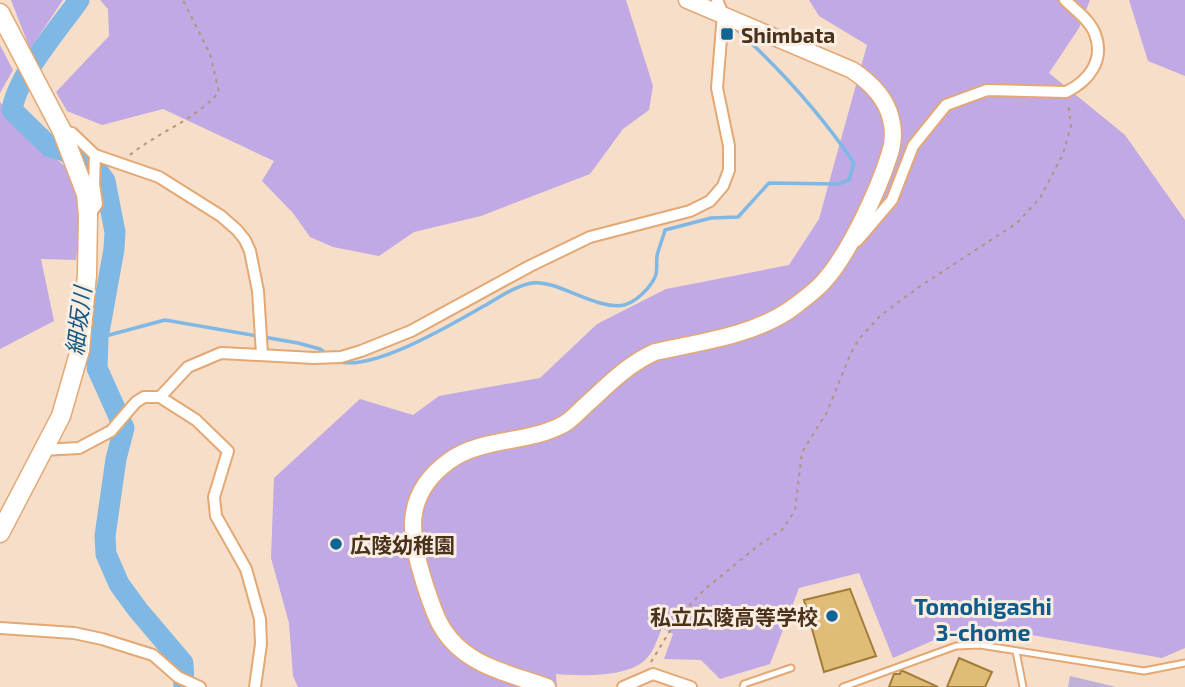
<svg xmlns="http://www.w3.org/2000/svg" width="1185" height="687" font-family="'Exo 2','Noto Sans JP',sans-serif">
<rect width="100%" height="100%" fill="#f7dec9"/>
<polygon fill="#beb0d7" points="1070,676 1116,687 1068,687"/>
<g fill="#c0a9e4">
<polygon points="11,0 63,0 30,49"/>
<polygon points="100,0 626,0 653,86 649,110 623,129 590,174 481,216 414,232 379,256 333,247 310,237 293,213 262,181 274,161 163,109 102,125 67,111 56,92 109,36 108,9"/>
<path d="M809,0H1090L1079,28L1049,73L1125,135L1185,220V648L1162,658L1003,630L948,634L893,658L859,573L799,588L770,664L720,679L701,660L664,659L673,634L662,628C658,637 654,651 647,658C630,678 580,676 556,674L557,687H298L293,676L289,623L271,558L274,478L360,399L413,415L439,396L540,378L597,324L666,289L789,265L819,219L867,45L819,16Z"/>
<polygon points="1129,0 1185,0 1185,76 1148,61"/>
<polygon points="0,45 13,70 0,93"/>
<polygon points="0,102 25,133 72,172 81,214 76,260 41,259 54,321 0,349"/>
</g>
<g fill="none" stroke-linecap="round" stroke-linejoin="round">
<g stroke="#7fb8e4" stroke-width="3.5">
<polyline points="98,338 165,320 298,343 320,349 328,355"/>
<path d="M337,361C371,373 452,324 484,306C498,298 515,286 532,283C556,279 598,311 624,305C636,302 650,288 655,277C658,271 656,262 657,256C659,247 663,238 665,230L711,218L738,217L769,183L838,184L849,180L854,163C820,113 779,68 734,27"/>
</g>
<path stroke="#7fb8e4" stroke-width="21" d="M79,0C58,30 17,76 12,110L50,147L62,150L94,166L105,181L115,232L114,249L98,338L97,368L124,428L116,459L105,536L106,554L119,584L138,610L183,663L184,687"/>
</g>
<g fill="#e1bc76" stroke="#a17d38" stroke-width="2">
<polygon points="850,589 876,656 824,672 804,600"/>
<polygon points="959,658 992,672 985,687 947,687"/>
<polygon points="901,671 903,671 938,687 889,687 894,674 900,674"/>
</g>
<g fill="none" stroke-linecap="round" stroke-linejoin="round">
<defs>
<g id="lane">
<polyline points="1016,651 1023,687"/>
<polyline points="743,687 744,684 791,668"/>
<polyline points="843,687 956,646 980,645 1144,671 1185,663"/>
</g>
<g id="street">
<polyline points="62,131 72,133 95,155 94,184 97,204 89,216"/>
<polyline points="95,155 159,177 221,216 237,230 245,240 250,251 258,291 262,354"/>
<path d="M857,241L892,200L913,146L946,105L987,90L1066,92C1089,81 1105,60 1095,34C1090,20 1075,10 1065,0"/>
<polyline points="160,397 188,367 221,353 314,358 341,357 361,351 411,331 530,266 590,237 690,211 710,201 723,186 729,170 729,146 717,88 723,14 717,0"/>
<polyline points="42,450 79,448 111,431 136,402 144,397 160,397 196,420 228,451 214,497 216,516 246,569 260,619 261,644 255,687"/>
<polyline points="0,628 74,633 102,639 153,655 178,677 200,687"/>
<polyline points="623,687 653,674 691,687"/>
</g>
<path id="secondary" d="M547,687C520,677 487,670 464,652C440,634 434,612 425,585C410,537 401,496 449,461C482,437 528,444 564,424C573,419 580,410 588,403C609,384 628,364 655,352C699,342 750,336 788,311C800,302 815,292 825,280C849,253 878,191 889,156C893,145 894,131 891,119C886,97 870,82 852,70L687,0"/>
<polyline id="primary" points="0,13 62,131 86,194 88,216 87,275 80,350 61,416 0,533"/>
</defs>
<use href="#lane" stroke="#e3a873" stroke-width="9"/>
<use href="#street" stroke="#e3a873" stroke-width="14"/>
<use href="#secondary" stroke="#e3a873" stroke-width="19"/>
<use href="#primary" stroke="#e3a873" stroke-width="21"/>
<g stroke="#ae9680" stroke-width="2" stroke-dasharray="3.5 5" stroke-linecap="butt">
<path d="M130,155C158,132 194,121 219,92L210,54L183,0"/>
<polyline points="651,662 677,619 705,589 759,545 783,529 795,510 802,452 827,412 851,353 859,339 880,316 919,287 1017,223 1040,198 1063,154 1071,126 1068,103"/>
</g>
<use href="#lane" stroke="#fff" stroke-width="5"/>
<use href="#street" stroke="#fff" stroke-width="10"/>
<use href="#secondary" stroke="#fff" stroke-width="16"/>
<use href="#primary" stroke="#fff" stroke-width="18"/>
</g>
<g fill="#116496" stroke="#faeee3" stroke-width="2.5">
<rect x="720" y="27" width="14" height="14" rx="3.5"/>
<circle cx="336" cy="544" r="7"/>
<circle cx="832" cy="616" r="7"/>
</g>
<g text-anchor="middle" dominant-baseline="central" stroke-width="6" stroke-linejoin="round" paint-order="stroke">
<g font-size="21" font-weight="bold" fill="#49311b" stroke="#faeee3" text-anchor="start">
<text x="741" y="34">Shimbata</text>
<text x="350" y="544">広陵幼稚園</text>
<text x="818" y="616" text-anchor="end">私立広陵高等学校</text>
</g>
<g font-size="23" font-style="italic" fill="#185a83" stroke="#faeee3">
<text transform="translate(78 321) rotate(-83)">細坂川</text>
</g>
<g font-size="23" font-weight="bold" fill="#115b88" stroke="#faeee3">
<text x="983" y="606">Tomohigashi<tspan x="983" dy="26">3-chome</tspan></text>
</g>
</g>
</svg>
